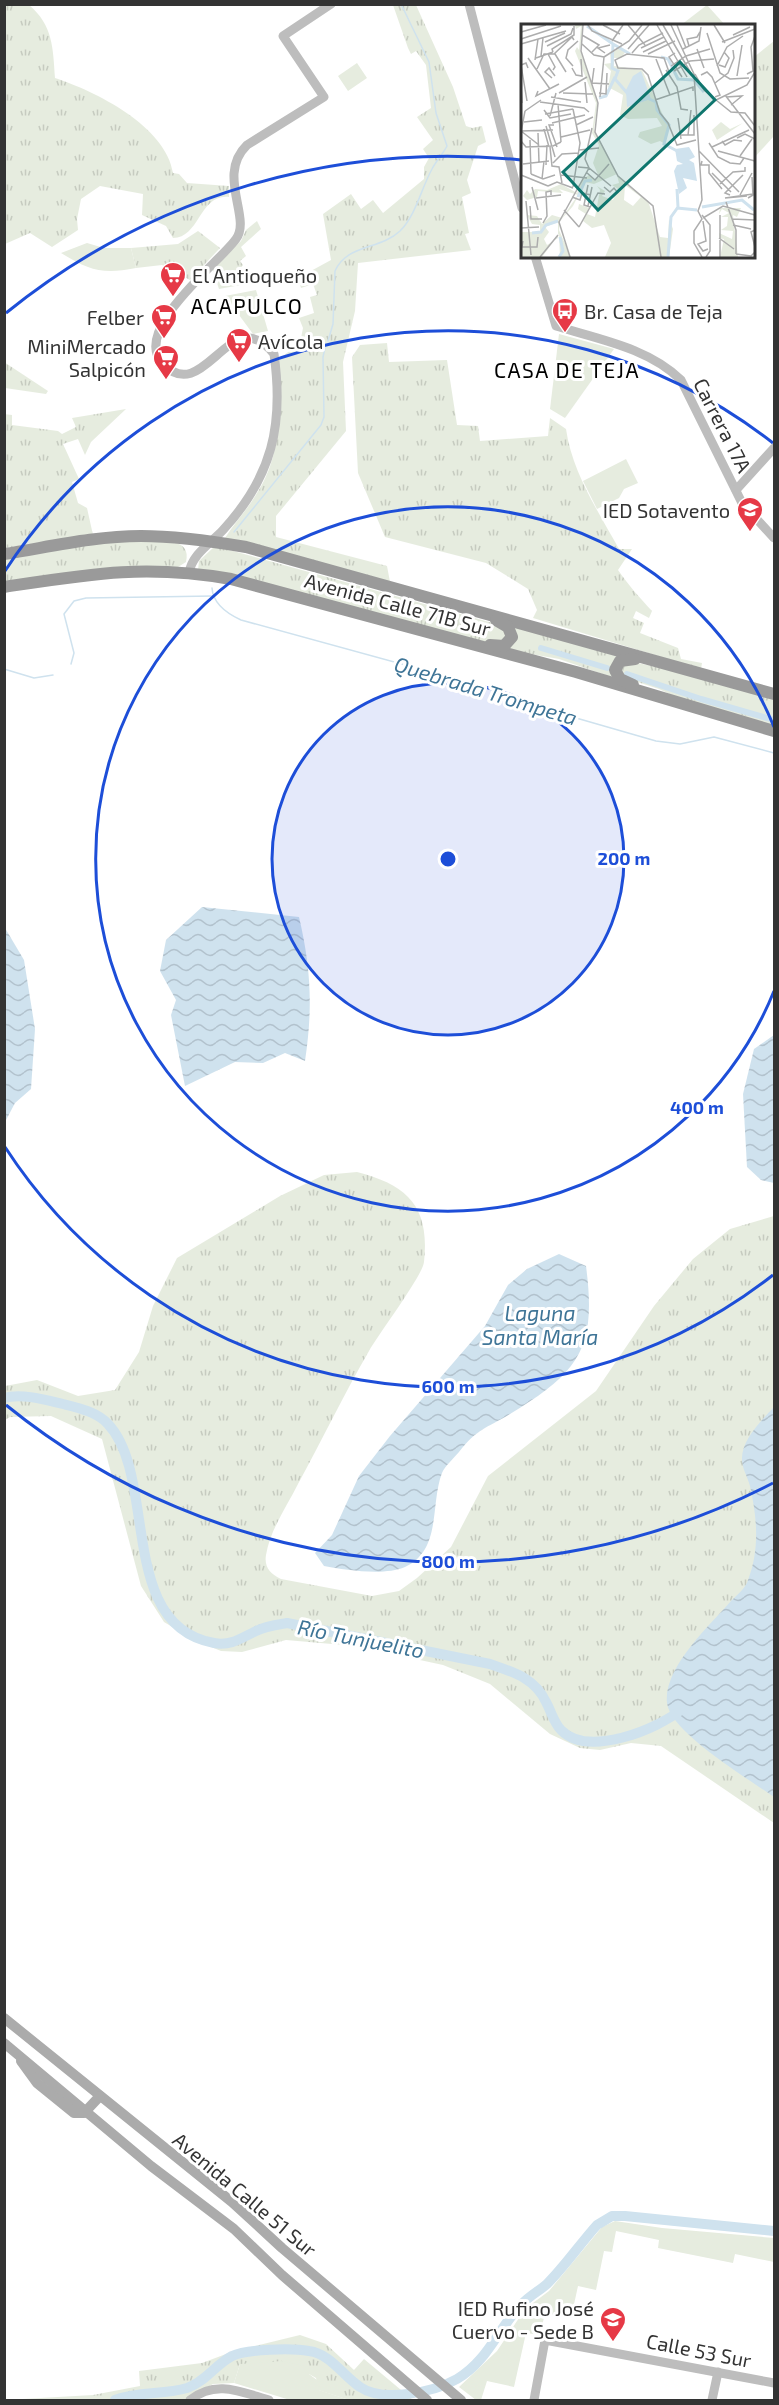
<svg xmlns="http://www.w3.org/2000/svg" width="779" height="2405" font-family="'Exo 2',sans-serif">
<defs>
<pattern id="grass-tufts" width="24" height="20" patternUnits="userSpaceOnUse" patternTransform="scale(1.5)"><rect width="24" height="20" fill="#e6ecdf"/><path d="M3 7l-1-3M5 7V3M7 7l1-3M15 17l-1-3M17 17v-4M19 17l1-3" fill="none" stroke="#c6cbc0"/></pattern>
<pattern id="water-waves" width="16" height="10" patternUnits="userSpaceOnUse" patternTransform="scale(1.5)"><rect width="16" height="10" fill="#cfe2ee"/><path d="M0 5q4-4 8 0t8 0" fill="none" stroke="#b2c2cd"/></pattern>
</defs>
<rect width="100%" height="100%" fill="#fff"/>
<g fill="url(#grass-tufts)">
<path d="M5,4L29,5C53,25 53,48 55,78C95,91 166,126 173,173L179,174L187,183L229,186V197C199,194 200,238 173,238L166,226L142,215L143,194L100,186L81,199L77,219L78,230L52,247L30,233L5,244Z"/>
<path d="M393,5H416L453,87L466,126L472,128L482,126L486,142L478,146L467,180L471,193L462,197L469,233L465,234L471,250L358,263L355,311L343,362L346,431L276,516V537L387,566L390,582L225,538C235,522 248,509 257,493C283,453 280,405 279,359L300,343L303,328L299,318L314,313L310,297L317,295L313,284L301,288L298,278L331,260L323,214L351,194L361,209L373,200L383,213L424,179V167L429,158L423,149L433,140L417,117L431,108L426,65L416,51L411,54L408,48Z"/>
<polygon points="774,41 774,136 754,158 754,57"/>
<polygon points="257,221 261,229 241,247 246,256 240,261 243,265 239,271 246,284 219,289 212,268 241,241 246,230"/>
<polygon points="198,231 220,248 190,280 162,265 136,268 131,248 178,244"/>
<path d="M387,343L389,362L447,360L457,425L478,426L480,441L548,436L550,418L566,429C572,472 598,511 619,549H632L618,570C629,586 640,598 652,611L649,618L636,611L633,618L644,623L640,633L678,648L681,659L702,663L701,669L533,618L537,610L528,589L486,563L385,537L358,473L352,357L360,345Z"/>
<polygon points="4,362 48,391 46,394 5,388"/>
<polygon points="126,409 91,442 85,455 78,439 63,444 79,479 72,482 78,503 87,508 93,535 5,548 4,414 12,415 12,425 58,431 62,434 76,427 72,418"/>
<path d="M148,540C163,541 192,538 186,562L178,567L5,583V557L89,544Z"/>
<polygon points="215,546 500,625 508,636 494,644 198,570 199,561"/>
<polygon points="513,624 619,655 614,678 559,659 508,650 517,637"/>
<polygon points="628,661 671,670 774,699 774,726 680,699 659,689 625,678 619,668"/>
<path d="M357,1172C408,1185 430,1207 424,1262C423,1275 378,1335 369,1351C344,1394 322,1440 298,1484C287,1506 270,1530 266,1555C264,1567 270,1574 281,1579L372,1596L399,1591L417,1578L451,1547L488,1476L596,1391L654,1306L693,1259L730,1229L774,1216V1823L661,1746L631,1743L600,1750L580,1748L550,1734L490,1684L443,1665L355,1646L286,1640L242,1652L221,1651L194,1640L164,1622L141,1586L102,1439L51,1416L10,1417L5,1420V1386L37,1380L78,1396L115,1390L139,1352L153,1306L177,1258L280,1196L324,1175Z"/>
<polygon points="300,2335 326,2344 354,2370 364,2359 413,2400 349,2400 318,2390 316,2378 309,2374 240,2364 234,2383 213,2384 185,2400 5,2400 93,2395 140,2386 139,2371 202,2363 234,2351"/>
</g>
<g fill="#e6ecdf">
<polygon points="707,5 725,25 681,25"/>
<polygon points="357,63 367,78 348,91 338,76"/>
<path d="M87,243L104,248H131L136,268C102,275 89,270 61,253Z"/>
<polygon points="256,290 268,331 253,334 225,296"/>
<polygon points="559,334 614,349 565,418 550,409"/>
<polygon points="626,459 638,483 624,489 619,498 597,509 583,481"/>
<polygon points="615,2221 662,2228 774,2238 774,2262 735,2254 733,2263 658,2248 659,2240 616,2231 612,2252 604,2251 596,2290 578,2286 571,2318 545,2313 540,2335 526,2333 514,2387 487,2381 481,2400 476,2400 459,2387 497,2351 525,2309 549,2291 602,2227"/>
<polygon points="282,2361 308,2367 309,2374 321,2383 319,2390 349,2400 290,2400 234,2383 240,2364"/>
</g>
<g fill="url(#water-waves)">
<path d="M202,907L299,917C311,968 313,1008 305,1061L285,1053L263,1063L235,1062L185,1086L171,1015L176,1000L160,971L166,940Z"/>
<polygon points="5,928 24,960 35,1029 31,1089 15,1103 5,1122"/>
<polygon points="774,1035 774,1183 761,1180 747,1167 743,1094 754,1049"/>
<path d="M559,1254L586,1266C597,1349 579,1372 510,1414C485,1429 478,1428 459,1452C454,1458 445,1466 442,1473C430,1504 442,1550 405,1567C384,1576 346,1570 324,1566L315,1553L332,1535L359,1476L390,1436L485,1326L508,1285L527,1269Z"/>
<path d="M774,1407V1797C750,1780 670,1732 667,1703C663,1668 710,1625 731,1601C737,1595 746,1588 748,1580C760,1549 757,1517 750,1486C748,1478 742,1468 742,1460C741,1440 762,1420 774,1407Z"/>
</g>
<g fill="none" stroke-linecap="round" stroke-linejoin="round">
<g stroke="#cfe2ee" stroke-width="1.5">
<path d="M328,341L333,324L335,271C347,244 380,250 400,231C416,215 421,189 432,169C436,161 443,154 447,146L436,113L429,62L401,4"/>
<polyline points="234,532 321,425 324,417 323,357 325,348"/>
<path d="M212,588C213,604 228,614 241,620L478,685L538,707L656,741L680,744L714,737L774,753"/>
<polyline points="71,664 74,653 64,614 74,601 86,598 213,596"/>
<polyline points="4,669 34,678 53,675"/>
</g>
<g stroke="#cfe2ee" stroke-width="6">
<polyline points="541,648 607,668"/>
<polyline points="627,674 701,699 774,720"/>
</g>
<g stroke="#cfe2ee" stroke-width="10">
<path d="M4,1398C22,1393 46,1400 63,1404C79,1408 97,1412 108,1424C158,1477 117,1626 214,1643C232,1646 241,1638 256,1631C266,1626 276,1625 287,1623L490,1664C513,1672 535,1678 546,1702C551,1711 554,1723 561,1730C588,1758 658,1729 682,1709"/>
<path d="M115,2400C138,2391 164,2395 187,2388C205,2382 215,2365 232,2356C247,2349 292,2348 309,2351C331,2354 343,2376 360,2387C383,2403 434,2392 457,2379C488,2361 498,2328 522,2304C529,2296 539,2291 547,2284C565,2266 580,2244 597,2225L612,2216H625L774,2231"/>
</g>
<g stroke="#bdbdbd" stroke-width="9">
<polyline points="469,4 522,208"/>
<path d="M535,256L556,326C598,339 649,348 681,380L742,503L774,538"/>
<polyline points="736,490 774,448"/>
<path d="M189,573C192,554 211,543 223,530C272,477 284,425 274,354C230,299 205,407 163,364C130,330 220,262 236,239C252,218 216,175 247,145L324,97L283,36L331,4"/>
<path d="M190,2400C216,2379 241,2392 269,2400"/>
<polyline points="534,2400 545,2340 774,2383"/>
<polyline points="712,2400 718,2372"/>
</g>
<g stroke="#ababab" stroke-width="10">
<polyline points="4,2018 232,2202 282,2248 461,2400"/>
<polyline points="4,2043 151,2166 234,2229 282,2275 427,2400"/>
<polyline points="21,2061 37,2083 74,2113 84,2113 100,2096"/>
</g>
<g stroke="#9a9a9a" stroke-width="12">
<path d="M4,554C49,547 95,536 141,536C176,536 211,541 246,547L774,694"/>
<path d="M4,587C89,574 145,564 231,579L576,672L774,731"/>
<polyline points="490,645 504,646 512,637 508,627 496,620"/>
<polyline points="633,685 620,679 615,670 620,661 635,659"/>
</g>
</g>
<circle cx="448" cy="859" r="176" fill="#1d4ed8" fill-opacity=".12"/>
<g fill="none" stroke="#1d4ed8" stroke-width="3">
<circle cx="448" cy="859" r="176"/>
<path d="M774 991A352 352 0 1 1 774 727"/>
<path d="M773 1275A528 528 0 0 1 5 1147M5 571A528 528 0 0 1 773 443"/>
<path d="M773 1483A703 703 0 0 1 6 1405M6 313A703 703 0 0 1 521 160"/>
</g>
<defs>
<symbol id="supermarket-pin" viewBox="-11 -11 22 30"><path d="M0 17L-7.5 6A9.5 9.5 0 1 1 7.5 6Z" fill="#e63946" stroke="#fff"/><path d="M-6-5.5h2.5l.6 2H6L4.5 2H-2.5L-4.4-4H-6ZM-1.5 3.2a1.3 1.3 0 1 0 .1 0ZM3 3.2a1.3 1.3 0 1 0 .1 0Z" fill="#fff"/></symbol>
<symbol id="bus-pin" viewBox="-11 -11 22 30"><path d="M0 17L-7.5 6A9.5 9.5 0 1 1 7.5 6Z" fill="#e63946" stroke="#fff"/><path d="M-5-6H5V4H4V6H2V4H-2V6H-4V4H-5ZM-3.5-4V0h7V-4ZM-3.5 1.2v1.5H-2V1.2ZM2 1.2v1.5H3.5V1.2Z" fill="#fff"/></symbol>
<symbol id="school-pin" viewBox="-11 -11 22 30"><path d="M0 17L-7.5 6A9.5 9.5 0 1 1 7.5 6Z" fill="#e63946" stroke="#fff"/><path d="M0-5L7-2L0 1L-7-2ZM-4 1L0 2.5L4 1V4Q0 6-4 4Z" fill="#fff"/></symbol>
</defs>
<g fill-rule="evenodd">
<use href="#supermarket-pin" x="158" y="260" width="30" height="40"/>
<use href="#bus-pin" x="550" y="296" width="30" height="40"/>
<use href="#supermarket-pin" x="149" y="302" width="30" height="40"/>
<use href="#supermarket-pin" x="224" y="326" width="30" height="40"/>
<use href="#supermarket-pin" x="151" y="343" width="30" height="40"/>
<use href="#school-pin" x="735" y="495" width="30" height="40"/>
<use href="#school-pin" x="598" y="2305" width="30" height="40"/>
</g>
<g text-anchor="middle" dominant-baseline="central" stroke-width="6" stroke-linejoin="round" paint-order="stroke">
<g font-size="20" fill="#333" stroke="#fff" text-anchor="end">
<text x="192" y="275" text-anchor="start">El Antioqueño</text>
<text x="584" y="311" text-anchor="start">Br. Casa de Teja</text>
<text x="144" y="317">Felber</text>
<text x="258" y="341" text-anchor="start">Avícola</text>
<text x="146" y="346">MiniMercado<tspan x="146" dy="23">Salpicón</tspan></text>
<text x="730" y="510">IED Sotavento</text>
<text x="594" y="2308">IED Rufino José<tspan x="594" dy="23">Cuervo - Sede B</tspan></text>
</g>
<g font-size="20" fill="#333" stroke="#fff">
<text transform="translate(723 425) rotate(63)">Carrera 17A</text>
<text transform="translate(398 604) rotate(15)">Avenida Calle 71B Sur</text>
<text transform="translate(245 2194) rotate(40)">Avenida Calle 51 Sur</text>
<text transform="translate(699 2350) rotate(11)">Calle 53 Sur</text>
</g>
<g font-size="21" letter-spacing="1.5" fill="#000" stroke="#fff">
<text x="247" y="305">ACAPULCO</text>
<text x="567" y="369">CASA DE TEJA</text>
</g>
<g font-size="21" font-style="italic" fill="#3f7597" stroke="#fff">
<text transform="translate(486 690) rotate(17)">Quebrada Trompeta</text>
<text x="540" y="1312">Laguna<tspan x="540" dy="24">Santa María</tspan></text>
<text transform="translate(361 1638) rotate(11)">Río Tunjuelito</text>
</g>
</g>
<g transform="translate(521 24)">
<rect width="234" height="234" fill="#fff"/>
<path d="M54,1H62L59,26L77,78L73,105L96,150L73,160L64,158L52,182L39,197L38,206L50,233H39L38,210L21,233H0V208H19V201L11,200L6,191L16,192L21,200L31,191L41,194L57,171L38,165L42,169L17,167L16,173L6,176L2,172L6,166L9,170L14,165L26,166L40,160L56,169L62,155L68,151L73,156L78,153L72,139L78,121L71,109L75,79L54,27L56,23L58,26L60,2L55,5ZM37,198V214L26,221L23,215L28,208L24,203ZM100,23L105,27L100,34H93V42L121,46L148,104L144,119L151,124L139,117L130,120L117,113L119,108L141,102L136,94L107,95L99,91L102,71L87,63L90,47L83,40L90,39L89,30ZM200,98L209,105L222,99L196,116L191,106ZM96,151L127,177L139,213L147,214L148,195L152,205L148,233H84L90,219L83,201L71,204L62,197L65,190L57,185L58,180L68,184L66,190L74,193L79,166L76,162L84,167L81,172L92,176L97,165L91,161L98,159ZM104,161L120,173L112,182L103,176Z" fill="#e6ecdf" fill-rule="evenodd"/>
<path d="M199,184H220L216,193L212,191L217,233H199L203,215L198,214V209L211,215L212,207L200,206L206,202L207,193H200L208,189L201,185L198,190Z" fill="#e6ecdf"/>
<path d="M120,47L130,75L106,83L105,66L112,52ZM168,123L174,133L168,136L173,139L176,157L162,154L166,164L158,170L153,147L156,141L162,140L156,137L154,125Z" fill="#cfe2ee"/>
<path fill="none" stroke="#cfe2ee" stroke-width="3" d="M66,2L92,20L91,44L97,47L94,55L107,70M92,20L109,30M140,33L147,35L157,55L173,56L183,68M78,74L85,72L94,53M126,74L135,78L136,86L148,101L143,120L158,128M57,173L64,157L71,156M181,183L221,176L233,186M156,184L176,186M11,209L20,208L25,201L37,197M38,233L42,227L39,213M147,233L150,193L157,183L156,165"/>
<path fill="none" stroke="#adadad" stroke-width="1.5" d="M62,1L60,27L77,79L74,108L97,152L132,182L140,233M67,1L71,7L101,20M82,1L99,10M107,1L124,21M136,1L166,53M142,1L171,51M150,1L173,50L181,176L177,187L181,195L173,207V219L181,233M156,1L165,24M193,1L204,19M0,8L25,1M186,9L199,49L209,55L228,54M61,11L78,21L71,28M212,11L229,3M0,15L40,2M91,17L102,1M24,18L44,9M201,18L234,5M0,20L45,7M61,20L73,31L83,33M26,22L50,10L52,4M168,22L166,15L176,13L179,8M120,24L143,13M107,25L128,1M162,25L178,17L180,3M176,25L183,44M32,28L31,25L53,11V2M122,28L145,17M84,29L77,24L89,21M111,29L118,21L142,9M154,29L148,33L161,53M27,30L34,43L32,46M34,30L45,48M127,30L154,17M20,32L22,14M83,33L108,17L121,1M7,34L29,65M15,34L32,28M135,35L149,71M14,36L17,15M198,41L204,43L208,34L203,28M52,42L45,34L47,26L57,17M150,42L165,32L189,25M196,42L206,23L222,12M51,44L55,51L61,52L60,35M73,44L71,59L88,60M16,45L23,30H33L51,13L53,16M145,46L156,63L160,85L167,86M153,47L169,37L193,35M148,48L143,34L106,30L94,36L97,44L121,45L127,51L139,89L147,99L156,121L175,116M174,50L183,66L195,76L226,61L234,48M226,50L232,47L230,23L234,12M180,51L186,48L191,53L199,71L194,73M216,52L221,21M31,54L24,48L28,44L34,52M64,58L66,79M194,59L207,49L213,34L212,26M0,61L1,79M17,67L15,72L38,60M38,69L66,53M42,69L72,70M78,69L85,70L86,49M204,71L234,110M30,73L60,78M79,73L83,33M205,73L221,72L210,81M134,76L172,63V67M195,76L210,88L224,89L234,102M6,77L0,41L5,39L7,44M19,78L63,84L68,88M37,80L40,118M23,86L29,94L50,90M4,87L20,76M24,90L52,85M29,92L35,69M157,94L160,115M3,98L21,96M31,99L64,91M33,101H28L36,123M55,101L72,93M25,102L34,133M23,105L28,123M0,107L32,106M0,107L18,121M0,108L4,87M17,109L18,138M160,111H173V91M167,111L170,86M40,113L69,106M216,114L224,110L234,115M9,116L10,150M0,117L5,123L32,122L40,118M201,117L204,121L213,116L221,117M188,119L197,133L209,139L219,140L223,134M29,123L31,142L38,143L41,159M191,123L228,106M58,126L78,124M178,127L218,168M197,127L234,137M219,132L231,115M181,137L180,141H188V149L201,165M32,139L41,130L58,129M2,140L28,137M25,141L26,121M57,143L68,144L90,162M65,148L74,156L88,140M191,149L210,168M10,150L22,155L34,151M0,151L27,162M40,151L66,154M21,155L23,137M199,160L212,148L224,147V143M67,161L63,181L69,183M27,162L36,158L52,164M11,163L17,186M52,163L59,119L52,85M83,163L89,168L93,164L97,169M209,171L204,169L222,151M219,171L231,149M226,172L204,174L232,170M51,173L59,176L61,169L70,171M15,174L40,171M227,174L232,171L231,153M5,177L10,231M205,178L215,206V230M9,182L10,195H21M67,182L71,163M43,186L58,203M181,191L189,201V227L185,233M199,191V233M182,194L202,182L234,191M211,195L234,196M182,197L185,217L177,220L182,227L187,225M22,199L26,192L25,168L30,167V171M212,201L230,205M58,203L77,169L84,170M0,204L18,203M234,206L230,208L234,223M198,214L213,225M2,217L1,223H16L17,213M215,230L230,232L234,228M19,233L37,211M49,233L38,198L68,144L64,135L71,104"/>
<path fill="#0f766e" fill-opacity="0.15" stroke="#0f766e" stroke-width="3" d="M159,38L194,76L77,186L42,148Z"/>
<rect width="234" height="234" fill="none" stroke="#333" stroke-width="3"/>
</g>
<circle cx="448" cy="859" r="9" fill="#1d4ed8" stroke="#fff" stroke-width="3"/>
<g font-size="18" text-anchor="middle" font-weight="bold" fill="#1d4ed8" stroke="#fff" stroke-width="6" stroke-linejoin="round" paint-order="stroke">
<text x="624" y="865">200 m</text>
<text x="697" y="1114">400 m</text>
<text x="448" y="1393">600 m</text>
<text x="448" y="1568">800 m</text>
</g>
<rect width="779" height="2405" fill="none" stroke="#333333" stroke-width="12"/>
</svg>
